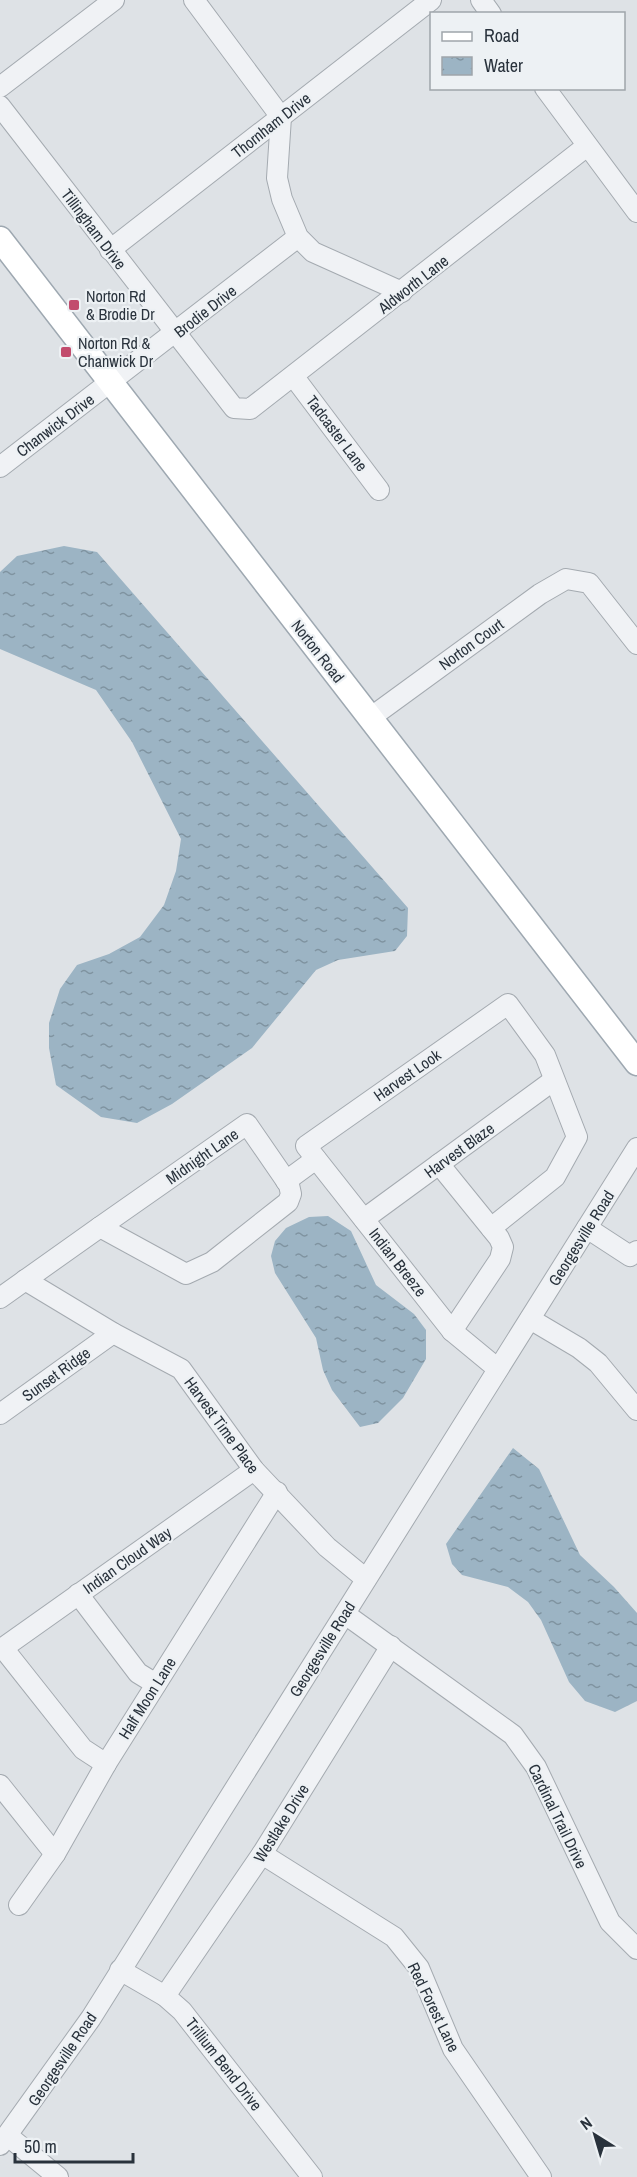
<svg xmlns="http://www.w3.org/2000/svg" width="637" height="2177" font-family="'Archivo Narrow',sans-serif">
<defs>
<pattern id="water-ripples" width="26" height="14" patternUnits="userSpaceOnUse" patternTransform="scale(1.5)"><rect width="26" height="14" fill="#9cb4c4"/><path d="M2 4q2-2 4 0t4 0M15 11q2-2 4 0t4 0" fill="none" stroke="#7f93a0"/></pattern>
</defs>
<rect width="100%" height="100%" fill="#dee2e6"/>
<g fill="url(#water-ripples)">
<polygon points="64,546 97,552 408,908 407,936 395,951 338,960 316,970 252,1048 172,1104 137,1123 101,1117 56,1085 49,1048 49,1023 60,989 77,965 109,954 140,937 164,905 176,871 181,839 132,742 96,690 0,649 0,572 17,556"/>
<polygon points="328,1216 351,1231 376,1285 414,1314 426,1330 426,1359 403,1398 378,1423 360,1427 332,1390 323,1370 316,1338 275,1273 271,1256 275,1241 286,1228 309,1217"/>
<polygon points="513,1448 539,1469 580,1555 614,1587 637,1613 637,1701 615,1712 585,1701 569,1682 541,1620 528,1602 508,1587 462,1575 452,1564 446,1544"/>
</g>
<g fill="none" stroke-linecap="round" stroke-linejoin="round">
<defs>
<g id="minor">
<polyline points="194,0 281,117 277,178 282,199 298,237 313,252 402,292"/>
<polyline points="481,0 491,14"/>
<polyline points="0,87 114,0"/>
<polyline points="545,88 637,212"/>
<polyline points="0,106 234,408 250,409 587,146"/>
<polyline points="110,250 431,0"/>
<polyline points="294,377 379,490"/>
<polyline points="0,467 298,237"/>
<polyline points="370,718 540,594 566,579 589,583 637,644"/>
<polygon points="247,1124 289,1185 291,1194 288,1202 212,1262 186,1274 100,1227"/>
<polyline points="439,1164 499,1238 503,1247 500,1259 452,1331"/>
<polyline points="286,1181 316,1159"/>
<polyline points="364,1219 554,1080"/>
<polyline points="491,1228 555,1177 577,1137 545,1055 508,1004 306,1146 452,1331 498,1369"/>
<polyline points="587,1228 630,1256 637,1251"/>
<polyline points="25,1280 113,1333 181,1369 254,1470 327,1547 366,1579"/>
<polyline points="0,1298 100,1227"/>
<polyline points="530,1319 579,1348 598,1363 637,1410"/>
<polyline points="0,1414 113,1333"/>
<polyline points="78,1594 138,1673 156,1684"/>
<polyline points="345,1614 513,1735 536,1767 610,1922 637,1949"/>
<polyline points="3,1648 83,1749 106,1764"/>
<polyline points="0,1650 254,1470"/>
<polyline points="0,1785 55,1854"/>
<polyline points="262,1854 394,1937 419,1968 453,2049 541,2177"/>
<polyline points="19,1905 55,1854 106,1764 277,1492"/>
<polyline points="120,1970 165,1996 182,2011 312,2177"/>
<polyline points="165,1996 262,1854 391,1646"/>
<polyline points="8,2136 58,2177"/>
<polyline points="0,2145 91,2018 637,1148"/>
</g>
<polyline id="major" points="0,239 637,1063"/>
</defs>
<use href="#minor" stroke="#a4aab0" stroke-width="22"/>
<use href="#major" stroke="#9ea8b1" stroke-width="27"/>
<use href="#minor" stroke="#f0f2f5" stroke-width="20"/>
<use href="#major" stroke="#fff" stroke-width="24"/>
</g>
<g fill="#c24c6d" stroke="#edf1f4" stroke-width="2">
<rect x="68" y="299" width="12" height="12" rx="3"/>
<rect x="60" y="346" width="12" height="12" rx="3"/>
</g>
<g text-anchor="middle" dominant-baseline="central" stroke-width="4.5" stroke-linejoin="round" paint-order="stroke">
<g font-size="16" fill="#29323c" stroke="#edf1f4">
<text transform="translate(271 125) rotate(-38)">Thornham Drive</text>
<text transform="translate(94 229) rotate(53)">Tillingham Drive</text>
<text transform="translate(413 284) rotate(-38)">Aldworth Lane</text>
<text transform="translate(205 311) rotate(-38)">Brodie Drive</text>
<text transform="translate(55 425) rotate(-37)">Chanwick Drive</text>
<text transform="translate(337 433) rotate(53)">Tadcaster Lane</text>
<text transform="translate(471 644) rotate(-36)">Norton Court</text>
<text transform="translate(318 651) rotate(52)">Norton Road</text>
<text transform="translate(407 1075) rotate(-35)">Harvest Look</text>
<text transform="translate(459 1150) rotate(-36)">Harvest Blaze</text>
<text transform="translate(202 1156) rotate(-35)">Midnight Lane</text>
<text transform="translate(581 1238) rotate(-58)">Georgesville Road</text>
<text transform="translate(398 1262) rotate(52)">Indian Breeze</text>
<text transform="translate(56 1374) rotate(-36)">Sunset Ridge</text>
<text transform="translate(222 1425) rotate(54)">Harvest Time Place</text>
<text transform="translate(127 1560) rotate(-35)">Indian Cloud Way</text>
<text transform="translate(322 1649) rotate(-58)">Georgesville Road</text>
<text transform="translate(147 1698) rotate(-58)">Half Moon Lane</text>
<text transform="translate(558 1816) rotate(64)">Cardinal Trail Drive</text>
<text transform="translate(281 1823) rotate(-58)">Westlake Drive</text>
<text transform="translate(434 2007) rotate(64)">Red Forest Lane</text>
<text transform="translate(62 2059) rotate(-56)">Georgesville Road</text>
<text transform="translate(224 2064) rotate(52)">Trillium Bend Drive</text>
</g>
<g font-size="16" fill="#29323c" stroke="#edf1f4" text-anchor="start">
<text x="86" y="296">Norton Rd<tspan x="86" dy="18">&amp; Brodie Dr</tspan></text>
<text x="78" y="343">Norton Rd &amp;<tspan x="78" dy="18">Chanwick Dr</tspan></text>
</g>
</g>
<rect x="430" y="12" width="195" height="78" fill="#edf1f4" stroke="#9fa5aa" stroke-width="1.5"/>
<rect x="442" y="32" width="30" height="9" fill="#ffffff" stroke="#9fa5aa" stroke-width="1.5"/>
<text x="484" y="42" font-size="18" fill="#29323c">Road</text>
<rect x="442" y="57" width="30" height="18" fill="url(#water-ripples)" stroke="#9fa5aa" stroke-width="1.5"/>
<text x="484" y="72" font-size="18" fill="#29323c">Water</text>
<g transform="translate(595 2135) rotate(323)" stroke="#edf1f4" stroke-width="4.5" paint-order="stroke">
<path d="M0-4.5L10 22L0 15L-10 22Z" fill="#29323c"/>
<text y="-9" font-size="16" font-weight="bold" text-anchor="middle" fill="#29323c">N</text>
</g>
<path d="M15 2153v9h118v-9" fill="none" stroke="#29323c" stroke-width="3"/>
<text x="24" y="2153" font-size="18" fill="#29323c" stroke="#edf1f4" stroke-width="4.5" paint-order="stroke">50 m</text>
</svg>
